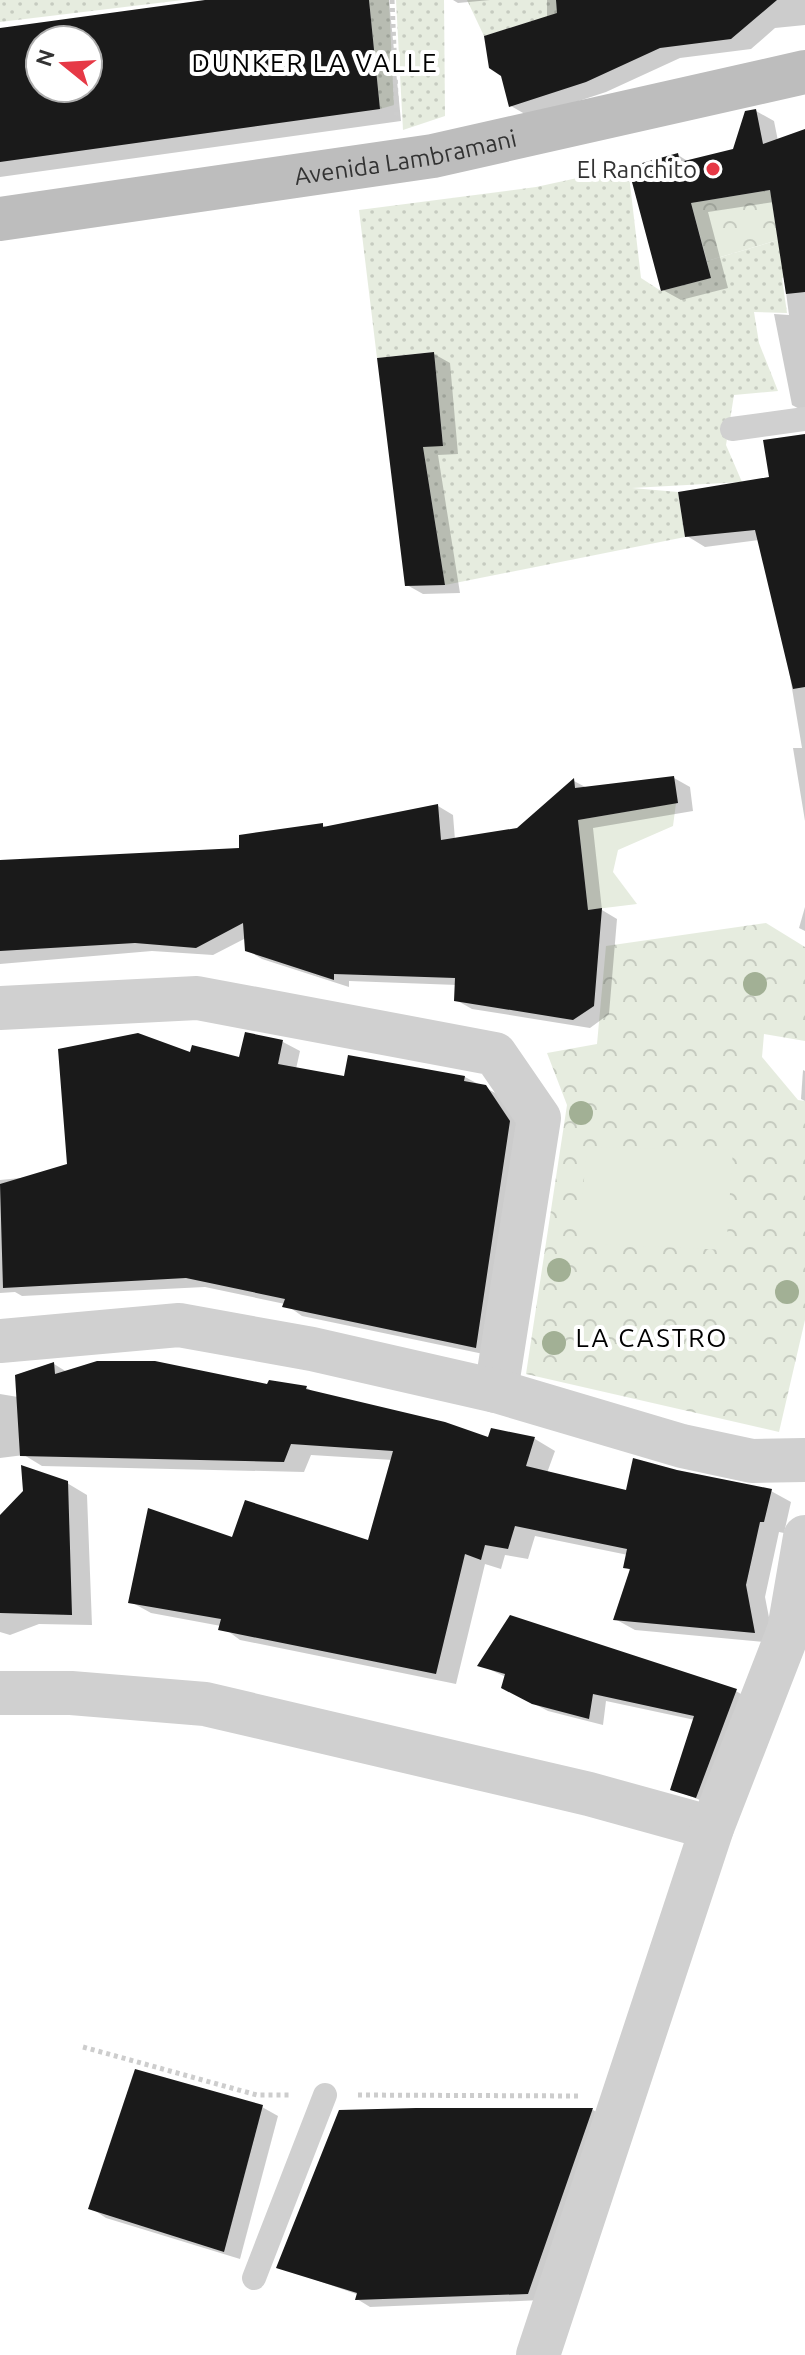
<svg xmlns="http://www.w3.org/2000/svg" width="805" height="2355" font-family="Ubuntu,sans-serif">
<defs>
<pattern id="grass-dots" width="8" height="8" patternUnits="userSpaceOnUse" patternTransform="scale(2)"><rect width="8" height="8" fill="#e6ecdf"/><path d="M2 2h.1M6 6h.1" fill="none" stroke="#c6cbc0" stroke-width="1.8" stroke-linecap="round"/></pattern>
<pattern id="park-crowns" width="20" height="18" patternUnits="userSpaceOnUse" patternTransform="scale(2)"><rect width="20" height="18" fill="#e6ecdf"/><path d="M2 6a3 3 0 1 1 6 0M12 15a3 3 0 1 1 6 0" fill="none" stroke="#c6cbc0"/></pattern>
</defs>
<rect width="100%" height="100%" fill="#fff"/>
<g fill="url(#grass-dots)">
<polygon points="0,0 183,0 0,22"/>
<polygon points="369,0 389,0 394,105 380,109"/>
<polygon points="396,0 444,0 445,116 403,130"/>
<polygon points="467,0 556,0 566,86 536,20 484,36"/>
<polygon points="628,167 641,278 661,291 710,278 707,261 778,240 804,272 782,278 787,313 754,312 759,343 778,391 734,395 726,445 742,482 632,488 678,492 685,537 445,585 423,447 443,445 434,352 377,358 359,210 536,187"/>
</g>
<g fill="url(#park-crowns)">
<polygon points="770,190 778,240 707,261 691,203"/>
<polygon points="766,923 805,947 805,1041 764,1034 762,1057 798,1100 805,1101 805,1320 779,1432 526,1374 567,1105 547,1053 597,1044 606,946"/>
</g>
<g fill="#e6ecdf">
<polygon points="676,803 673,826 618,850 613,872 637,904 588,910 578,820"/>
<polygon points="587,1147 733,1150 726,1250 578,1243"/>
</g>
<g fill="#0003" fill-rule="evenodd">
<path d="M220,0H389L401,121L0,177V30ZM40,40H88V88H40Z"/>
<polygon points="453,0 490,0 458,3"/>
<polygon points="547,0 805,0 805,25 775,28 751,49 680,58 606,92 530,117 511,106 503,75 547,18"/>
<polygon points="756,111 774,121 778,141 805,131 805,412 792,405 774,314 789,315 774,202 708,212 728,288 681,300 663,290 678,155 689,162 734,151"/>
<polygon points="434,354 450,363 458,454 438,455 460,593 423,594 407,585"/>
<polygon points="805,436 805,821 793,748 802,748 785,647 759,540 705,547 687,536 772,479"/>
<polygon points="674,778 690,787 693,811 593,828 602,910 617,919 609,1014 590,1028 472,1009 456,1000 457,985 349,981 349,987 262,959 247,950 246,938 213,955 152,951 0,964 0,884 241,850 322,825 328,828 438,806 453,815 455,840 518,830 574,781 589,789"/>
<polygon points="805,907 805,931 799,928"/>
<polygon points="283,1042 300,1051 296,1069 345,1078 465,1077 503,1097 527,1132 493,1356 302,1316 285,1304 205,1287 22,1296 15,1292 0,1293 0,1180 51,1175 69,1166 191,1054 241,1060"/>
<polygon points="803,1070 805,1071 805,1101 801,1099"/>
<polygon points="54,1364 67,1372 268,1386 270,1382 307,1388 317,1394 489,1440 492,1430 535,1439 555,1451 547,1473 628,1492 676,1472 771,1491 791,1502 784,1533 779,1532 765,1597 774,1643 635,1630 615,1619 631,1571 626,1567 628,1555 535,1536 528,1559 505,1555 501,1569 485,1564 456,1684 240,1640 221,1626 151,1613 131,1602 234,1540 370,1543 393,1460 311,1455 304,1472 42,1466 24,1455 0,1458 0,1394 18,1397"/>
<polygon points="67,1483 87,1495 92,1625 39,1624 10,1635 0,1632 0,1517"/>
<polygon points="480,1665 736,1691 749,1699 710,1804 672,1789 695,1720 606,1701 603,1725 548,1711 517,1695 506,1677"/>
<polygon points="262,2107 278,2116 240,2259 106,2218 91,2208"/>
<polygon points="593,2110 606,2117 542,2300 370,2307 357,2299 359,2295 279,2267 340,2112"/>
</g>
<g fill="#1a1a1a" fill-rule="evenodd">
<path d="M205,0H369L380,109L0,162V28ZM40,40H88V88H40Z"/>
<polygon points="556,0 777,0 731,39 660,48 586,82 509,107 501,76 489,68 484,36 557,13"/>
<polygon points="756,109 763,144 805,129 805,292 786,294 770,190 691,203 711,278 661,291 628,167 678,153 680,162 733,149 745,111"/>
<polygon points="434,352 443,446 423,447 445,585 405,586 377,358"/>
<polygon points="805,434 805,687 793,689 755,530 685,537 678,492 769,477 763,440"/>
<polygon points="674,776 678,803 578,820 588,910 602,908 594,1006 573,1020 454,1001 455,978 334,974 334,980 245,951 243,923 196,948 135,943 0,951 0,860 239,848 239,835 323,823 323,827 438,804 441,840 517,828 574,778 575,788"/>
<polygon points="245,1032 283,1040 278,1064 344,1076 348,1055 465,1076 464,1081 486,1085 510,1121 476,1348 282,1307 285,1299 186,1278 3,1288 0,1184 67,1164 58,1049 138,1033 190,1052 192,1045 239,1057"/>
<polygon points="97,1361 155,1361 267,1384 269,1380 307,1386 306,1389 445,1422 488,1437 491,1428 535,1437 526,1466 626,1490 633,1458 677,1470 772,1489 764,1522 760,1522 746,1585 755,1633 613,1620 630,1569 623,1568 627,1549 515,1526 508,1549 485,1545 481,1560 465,1554 436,1674 218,1630 221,1619 128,1603 148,1508 232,1537 245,1500 368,1540 393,1451 291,1444 284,1462 20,1456 15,1375 54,1362 55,1374"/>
<polygon points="21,1465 68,1481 72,1615 0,1613 0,1515 23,1491"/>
<polygon points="510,1615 737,1689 696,1798 670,1790 694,1716 593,1694 589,1719 532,1704 501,1688 505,1674 477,1666"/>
<polygon points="135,2069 263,2105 224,2252 88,2209"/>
<polygon points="416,2108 593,2108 528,2294 355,2300 357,2293 276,2268 339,2110"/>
</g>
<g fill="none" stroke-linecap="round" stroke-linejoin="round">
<g stroke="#cdcdcd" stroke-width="5" stroke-dasharray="4 4" stroke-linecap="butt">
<polyline points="392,0 397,121"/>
<polyline points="83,2047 257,2095 292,2095"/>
<polyline points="358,2095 580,2096"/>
</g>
<g stroke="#d0d0d0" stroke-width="24">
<polyline points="732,429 805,419"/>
<polyline points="254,2278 325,2095"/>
</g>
<g stroke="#d0d0d0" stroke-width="44">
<polyline points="0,1008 197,998 495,1054 539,1118 496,1391"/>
<polyline points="0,1341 179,1325 312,1349 496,1391 682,1446 752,1461 805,1460"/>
<polyline points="0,1693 71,1693 205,1704 589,1794 712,1828"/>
<polyline points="538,2355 712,1828 789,1630 805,1537"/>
</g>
<path stroke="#bdbdbd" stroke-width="44" id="s1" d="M0,219L433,156L805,72"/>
</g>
<g fill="#a2b095">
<circle cx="755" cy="984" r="12"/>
<circle cx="581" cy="1113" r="12"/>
<circle cx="559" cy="1270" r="12"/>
<circle cx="787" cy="1292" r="12"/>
<circle cx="554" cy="1343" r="12"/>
</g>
<circle fill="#e63946" stroke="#fff" stroke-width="3" cx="713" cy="169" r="8"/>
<g text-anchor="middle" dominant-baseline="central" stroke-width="8" stroke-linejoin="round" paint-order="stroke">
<g font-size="24" fill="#333" stroke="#fff">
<text stroke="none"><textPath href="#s1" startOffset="410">Avenida Lambramani</textPath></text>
</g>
<g font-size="24" fill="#333" stroke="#fff" text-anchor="end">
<text x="697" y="169">El Ranchito</text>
</g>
<g font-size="26" letter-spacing="2" fill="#000" stroke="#fff">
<text x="315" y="62">DUNKER LA VALLE</text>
<text x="652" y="1337">LA CASTRO</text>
</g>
</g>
<g transform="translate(64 64) rotate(288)"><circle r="38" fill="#ffffff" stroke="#adadad" stroke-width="2"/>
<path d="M0-6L14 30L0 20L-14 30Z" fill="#e63946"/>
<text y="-12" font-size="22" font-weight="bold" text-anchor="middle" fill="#333333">N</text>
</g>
</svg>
